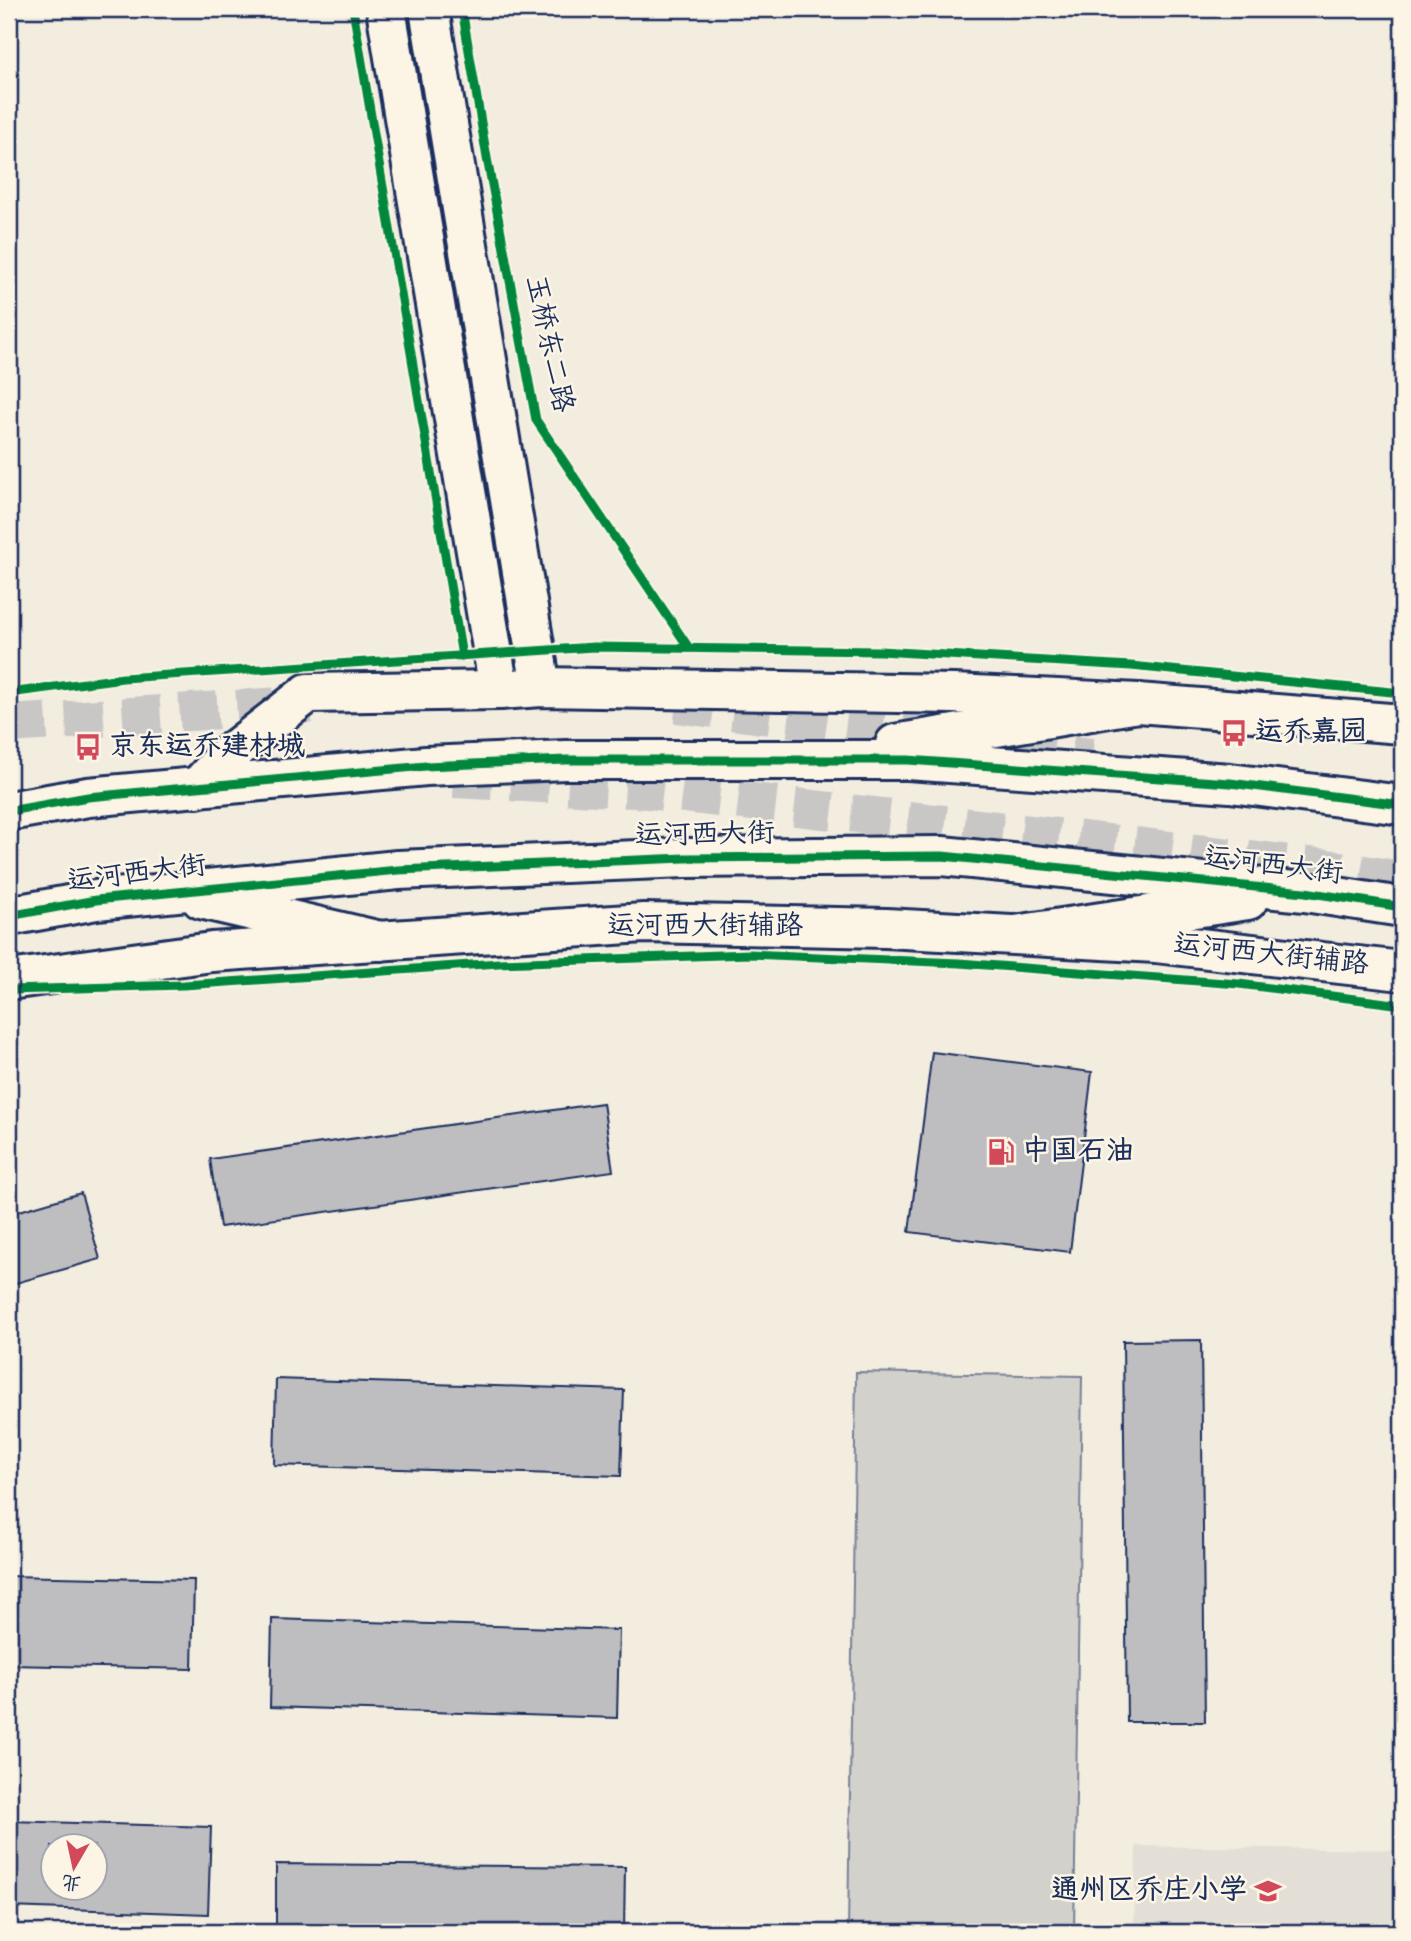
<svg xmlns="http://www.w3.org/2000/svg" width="1411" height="1941" font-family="'Indie Flower','LXGW WenKai TC',sans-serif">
<rect width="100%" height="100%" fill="#f3ede0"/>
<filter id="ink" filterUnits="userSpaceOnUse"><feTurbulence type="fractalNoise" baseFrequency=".0143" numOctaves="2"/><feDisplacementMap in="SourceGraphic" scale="14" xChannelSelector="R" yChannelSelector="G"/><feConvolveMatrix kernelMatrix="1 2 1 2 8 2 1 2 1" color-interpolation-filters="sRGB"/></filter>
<g filter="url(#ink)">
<polygon fill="#e3dfd6" points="1136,1846 1402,1850 1402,1932 1134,1932"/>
<polygon fill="#d3d1cc" stroke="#778095" stroke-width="2" points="856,1372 1082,1376 1074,1932 848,1932"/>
<g fill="#bebec0" stroke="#1b2f5e" stroke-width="2" fill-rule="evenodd">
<polygon points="932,1052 1092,1072 1070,1252 909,1232"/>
<polygon points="603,1103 613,1171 220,1227 210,1159"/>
<polygon points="81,1193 100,1259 9,1285 9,1214"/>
<polygon points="1201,1340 1205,1722 1127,1722 1123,1341"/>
<polygon points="276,1379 624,1390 621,1476 274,1465"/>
<polygon points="9,1576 194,1580 192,1669 9,1665"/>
<polygon points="272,1619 619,1630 617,1718 270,1707"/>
<path d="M9,1821L211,1827L208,1914L9,1907ZM52,1846H94V1888H52Z"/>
<polygon points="276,1864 625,1867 624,1932 276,1932"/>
</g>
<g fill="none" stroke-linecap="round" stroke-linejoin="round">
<g stroke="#c8c7c6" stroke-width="38" stroke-dasharray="38 19" stroke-linecap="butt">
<polyline points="676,704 1092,757"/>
<polyline points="9,724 311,704"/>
<polyline points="454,779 649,790 1326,868 1402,880"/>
</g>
<defs>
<g id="minor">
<polyline points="197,788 223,759 308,693 499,690 541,687 954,694 1138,703 1402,724"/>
<polyline points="9,980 212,952 644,923 886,928 1156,943 1402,971"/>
</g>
<g id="major">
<polyline points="386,9 499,690"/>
<polyline points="429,9 541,687"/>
<polyline points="895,744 1138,703"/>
<polyline points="9,811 88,797 426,766 566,760 908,760 1230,783 1402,805"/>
<polyline points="201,899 380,941"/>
<polyline points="9,916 96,900 398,870 685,858 942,856 1305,892 1402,907"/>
<polyline points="1015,935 1248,900"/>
</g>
</defs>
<use href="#minor" stroke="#1b2f5e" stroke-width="44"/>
<use href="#major" stroke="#1b2f5e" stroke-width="44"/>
<use href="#minor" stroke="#fcf5e5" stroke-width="38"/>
<use href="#major" stroke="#fcf5e5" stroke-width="38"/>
<defs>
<g id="cycleway">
<polyline points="353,9 462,656"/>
<polyline points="462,9 487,158 536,420 689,648"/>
<polyline points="9,693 123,678 594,647 880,651 1131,666 1402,693"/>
<polyline points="9,811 88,797 426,766 566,760 908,760 1230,783 1402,805"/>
<polyline points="9,916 96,900 398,870 685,858 942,856 1305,892 1402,907"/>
<polyline points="9,990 184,985 499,963 749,954 959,963 1239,984 1402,1005"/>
</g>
</defs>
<use href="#cycleway" stroke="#fcf5e5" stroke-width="13"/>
<use href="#cycleway" stroke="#00873e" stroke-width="9"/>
</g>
</g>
<defs>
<symbol id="bus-bare" viewBox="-9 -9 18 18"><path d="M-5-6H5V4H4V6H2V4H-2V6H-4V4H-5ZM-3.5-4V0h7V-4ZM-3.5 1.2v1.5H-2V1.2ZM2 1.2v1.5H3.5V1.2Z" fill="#d1495b" stroke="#fcf5e5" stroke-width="2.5" paint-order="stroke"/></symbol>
<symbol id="fuel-bare" viewBox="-9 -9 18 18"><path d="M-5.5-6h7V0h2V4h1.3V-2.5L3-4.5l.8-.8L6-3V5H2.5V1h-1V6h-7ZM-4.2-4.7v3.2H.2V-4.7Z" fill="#d1495b" stroke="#fcf5e5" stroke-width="2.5" paint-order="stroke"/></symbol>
<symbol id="school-bare" viewBox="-9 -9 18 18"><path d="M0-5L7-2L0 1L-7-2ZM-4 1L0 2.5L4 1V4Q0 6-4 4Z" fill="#d1495b" stroke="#fcf5e5" stroke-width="2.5" paint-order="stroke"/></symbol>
</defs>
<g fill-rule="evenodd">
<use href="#bus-bare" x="1215" y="714" width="38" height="38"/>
<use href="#bus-bare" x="69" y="728" width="38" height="38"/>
<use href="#fuel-bare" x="982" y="1133" width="38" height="38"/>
<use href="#school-bare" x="1249" y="1872" width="38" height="38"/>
</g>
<g text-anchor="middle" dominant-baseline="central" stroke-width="5" stroke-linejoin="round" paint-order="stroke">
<g font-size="28" fill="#1b2f5e" stroke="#fcf5e5">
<text transform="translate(548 344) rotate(78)">玉桥东二路</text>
<text transform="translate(705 836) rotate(-1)">运河西大街</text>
<text transform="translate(1273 867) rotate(7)">运河西大街</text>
<text transform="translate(137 875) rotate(-7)">运河西大街</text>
<text x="705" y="927">运河西大街辅路</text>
<text transform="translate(1271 956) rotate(6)">运河西大街辅路</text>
</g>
<g font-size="28" font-weight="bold" fill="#1b2f5e" stroke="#fcf5e5" text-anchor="start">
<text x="1255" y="733">运乔嘉园</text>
<text x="109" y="747">京东运乔建材城</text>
<text x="1022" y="1152">中国石油</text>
<text x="1247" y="1891" text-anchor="end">通州区乔庄小学</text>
</g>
</g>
<rect width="1411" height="1941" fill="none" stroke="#fcf5e5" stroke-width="35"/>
<rect x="18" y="18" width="1376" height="1906" fill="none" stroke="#1b2f5e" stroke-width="2.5" filter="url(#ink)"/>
<g transform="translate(74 1867) rotate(189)"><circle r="33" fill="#fcf5e5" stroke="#a2a6af" stroke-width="2"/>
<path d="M0-5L12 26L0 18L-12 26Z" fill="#d1495b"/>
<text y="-10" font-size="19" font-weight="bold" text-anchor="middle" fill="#1b2f5e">北</text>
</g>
</svg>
